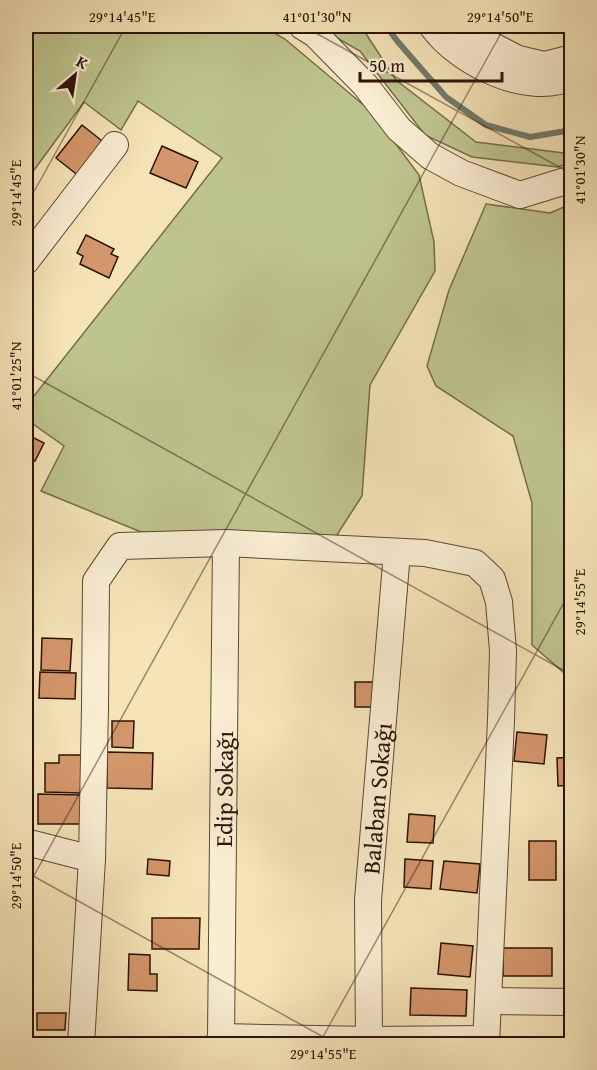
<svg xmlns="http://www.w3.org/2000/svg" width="597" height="1070" font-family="'Gentium Book Plus',serif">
<rect width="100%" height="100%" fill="#f6e4b9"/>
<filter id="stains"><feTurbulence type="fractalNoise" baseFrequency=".00333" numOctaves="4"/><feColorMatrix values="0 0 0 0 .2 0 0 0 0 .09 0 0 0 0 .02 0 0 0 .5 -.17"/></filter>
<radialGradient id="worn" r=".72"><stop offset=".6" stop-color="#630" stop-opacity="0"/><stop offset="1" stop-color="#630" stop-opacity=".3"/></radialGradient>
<g fill="#bec48e" stroke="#756c4a" stroke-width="1.5">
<polygon points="26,26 262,26 285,39 373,113 419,175 434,242 435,271 370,385 362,496 326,552 141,532 41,491 64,446 26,419 26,406 222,158 138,101 121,130 84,102 26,181"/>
<polygon points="316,26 361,26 396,80 476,142 564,153 571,150 571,162 558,167 472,157 425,135 360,51"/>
<polygon points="486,204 550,213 571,204 571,679 532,645 532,503 513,436 436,386 427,366 449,290"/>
</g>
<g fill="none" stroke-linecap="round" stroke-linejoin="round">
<polyline stroke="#707a6b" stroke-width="6" points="386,26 398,42 446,97 486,125 530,137 572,130"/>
</g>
<g fill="#d4966b" stroke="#2c1307" stroke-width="1.5">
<polygon points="82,125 106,144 80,177 56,158"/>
<polygon points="162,146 198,162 186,188 150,173"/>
<polygon points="86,235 114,249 111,254 118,257 109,278 80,264 83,256 77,253"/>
<polygon points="26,434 44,443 35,461 26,457"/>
<polygon points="42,638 72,639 70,671 41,670"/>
<polygon points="40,672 76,673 75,699 39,698"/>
<rect x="355" y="682" width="18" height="25"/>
<polygon points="112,721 134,721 133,748 112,747"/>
<polygon points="517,732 547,735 544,764 514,761"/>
<polygon points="107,752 153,753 152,789 107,788"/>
<polygon points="59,755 82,755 81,793 45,792 45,763 59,763"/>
<polygon points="572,757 572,785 558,786 557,758"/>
<polygon points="38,794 81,795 81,824 38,824"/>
<polygon points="409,814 435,816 433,843 407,842"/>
<rect x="529" y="841" width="27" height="39"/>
<polygon points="148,859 170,861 169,876 147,874"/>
<polygon points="405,859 433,861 431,889 404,887"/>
<polygon points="444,861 480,864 477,893 440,889"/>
<polygon points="26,894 32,894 30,931 26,931"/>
<polygon points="152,918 200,918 199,949 152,949"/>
<polygon points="441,943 473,946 470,977 438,974"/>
<rect x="503" y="948" width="49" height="28"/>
<polygon points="129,954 150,955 150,974 157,974 157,991 128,990"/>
<polygon points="411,988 467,990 466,1016 410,1015"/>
<polygon points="26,1006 33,1007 28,1044 26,1044"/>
<polygon points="37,1013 66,1013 65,1030 37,1030"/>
</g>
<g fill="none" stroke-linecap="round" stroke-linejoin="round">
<defs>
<g id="minor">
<polyline points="302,26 315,34 365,85 399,129 430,156 461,173 520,195 572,179"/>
<path d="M432,26C459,63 526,97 572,77"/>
<polyline points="466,26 489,44 518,59 544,65 572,58"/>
<polyline points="26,261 115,145"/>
<polyline points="26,842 92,859"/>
<polyline points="488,1001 572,1002"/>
<path id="s1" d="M221,1037L226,543"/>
<polyline points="81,1044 92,859 95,707 96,581 120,546 226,543 425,553 475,563 492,579 499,602 503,651 501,720 486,1044"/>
<polyline points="218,1044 221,1037 369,1040 486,1039"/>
<path id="s2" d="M369,1044L368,900L397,552"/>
</g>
</defs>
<use href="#minor" stroke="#5e4734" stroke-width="28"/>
<use href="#minor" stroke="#f9edd2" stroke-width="26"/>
</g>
<path fill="none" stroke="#2c1307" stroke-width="1.5" stroke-opacity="0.45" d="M303,26L572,174M26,206L126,26M26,372L572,675M26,872L336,1044M26,890L505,26M319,1044L572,588"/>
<g text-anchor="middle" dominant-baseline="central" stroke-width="5" stroke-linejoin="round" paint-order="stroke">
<g font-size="24" fill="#2c1307" stroke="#f9edd2">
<text stroke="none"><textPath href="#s1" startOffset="248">Edip Sokağı</textPath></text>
<text stroke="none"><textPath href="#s2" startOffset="246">Balaban Sokağı</textPath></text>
</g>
</g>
<rect width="597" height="1070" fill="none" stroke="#f6e4b9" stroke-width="66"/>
<g transform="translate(75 75) rotate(29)" stroke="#f9edd2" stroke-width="4.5" paint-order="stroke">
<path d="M0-4.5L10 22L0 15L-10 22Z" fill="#2c1307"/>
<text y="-9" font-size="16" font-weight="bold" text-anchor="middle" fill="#2c1307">K</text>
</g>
<path d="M360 72v9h142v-9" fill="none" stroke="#2c1307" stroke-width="3"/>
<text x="369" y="72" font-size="18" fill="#2c1307" stroke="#f9edd2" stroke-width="4.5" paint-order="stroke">50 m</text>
<rect x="33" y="33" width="531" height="1004" fill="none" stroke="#2c1307" stroke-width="2"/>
<g font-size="15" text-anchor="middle" fill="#2c1307">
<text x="122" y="22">29°14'45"E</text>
<text x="317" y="22">41°01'30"N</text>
<text x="500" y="22">29°14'50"E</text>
<text transform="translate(580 170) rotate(-90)" y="5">41°01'30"N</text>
<text transform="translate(16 193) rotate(-90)" y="5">29°14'45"E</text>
<text transform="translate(16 376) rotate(-90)" y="5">41°01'25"N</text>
<text transform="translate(580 602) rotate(-90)" y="5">29°14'55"E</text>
<text transform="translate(16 876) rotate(-90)" y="5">29°14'50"E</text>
<text x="323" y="1059">29°14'55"E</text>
</g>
<rect width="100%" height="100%" filter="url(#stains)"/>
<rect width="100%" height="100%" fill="url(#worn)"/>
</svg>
